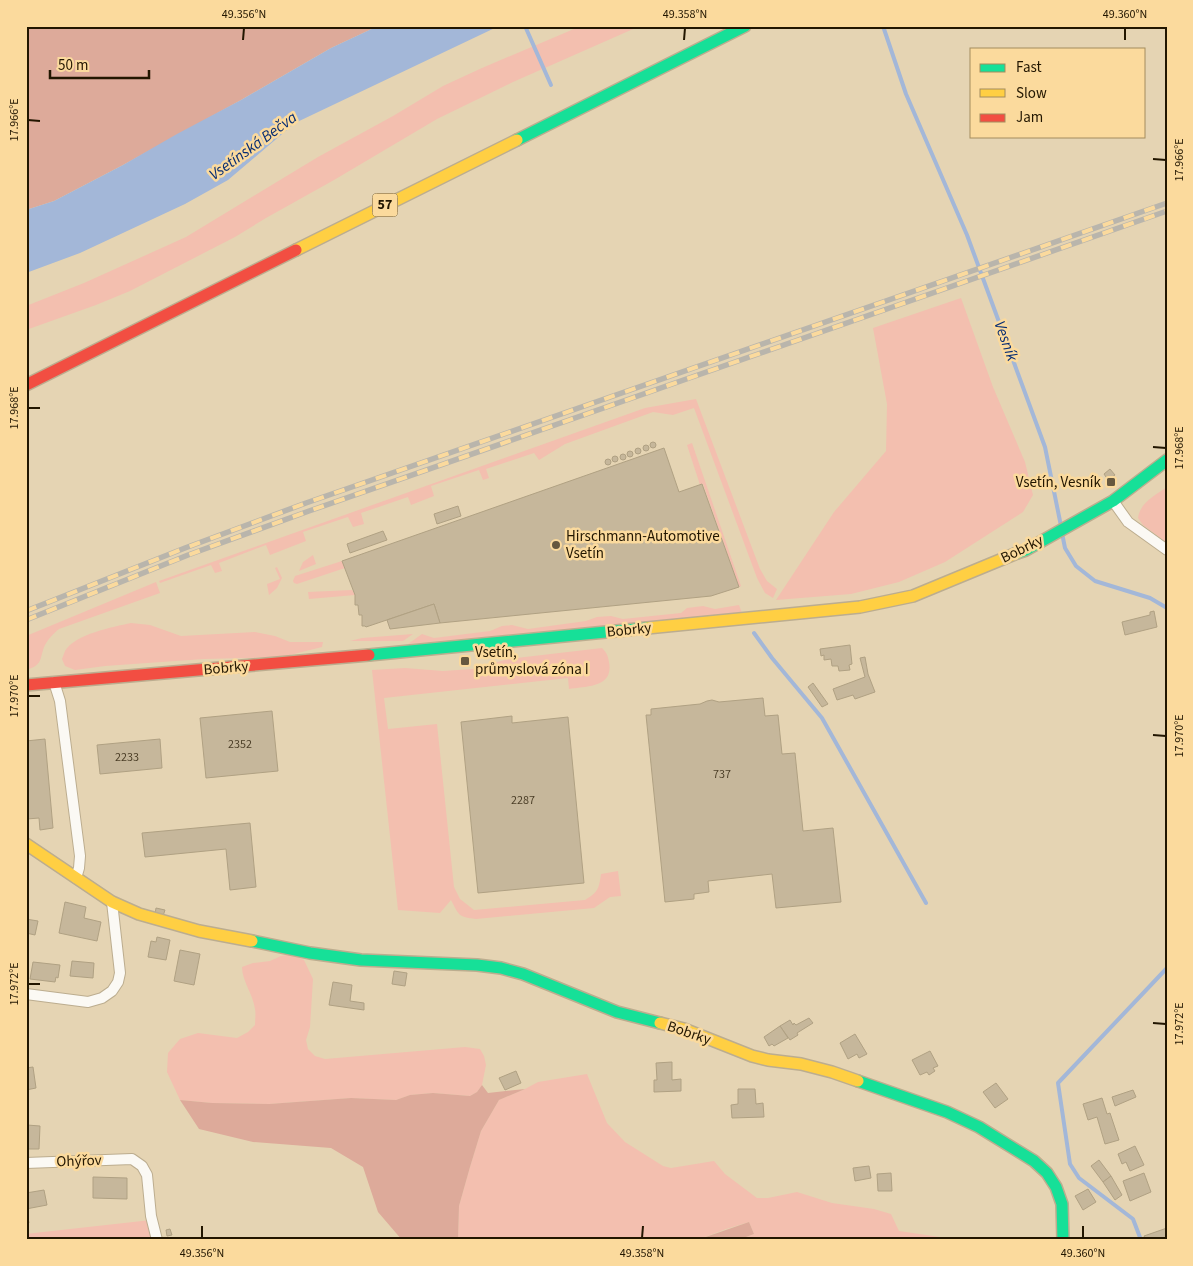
<svg xmlns="http://www.w3.org/2000/svg" width="1193" height="1266" font-family="'Source Sans 3',sans-serif">
<rect width="100%" height="100%" fill="#e5d4b3"/>
<g fill="#f3bfaf">
<polygon points="581,26 640,26 513,82 437,119 334,180 266,218 235,237 130,291 96,305 26,330 26,306 84,283 186,237 318,157 393,116 443,86 482,68"/>
<polygon points="961,298 993,387 1025,462 1033,495 1023,512 945,562 899,582 851,594 776,600 834,512 886,451 887,404 873,328"/>
<polygon points="696,399 760,569 767,581 777,589 773,598 765,593 757,578 694,408 673,415 653,412 565,444 539,460 534,453 486,469 489,478 483,480 479,470 431,486 434,496 411,505 408,497 361,513 364,524 353,527 348,517 303,532 306,541 270,555 266,545 219,563 222,571 215,573 211,565 160,583 159,581 645,408"/>
<polygon points="692,443 741,586 739,587 703,484 700,485 687,445"/>
<path d="M1167,487V543L1143,525L1138,518C1140,503 1155,495 1167,487Z"/>
<polygon points="313,555 316,564 299,571 303,562"/>
<polygon points="342,561 345,568 297,584 294,583 293,581 295,576"/>
<polygon points="277,567 282,578 277,588 269,595 267,584 280,579 275,568"/>
<path d="M156,582L160,593L59,629C53,634 49,638 45,645C39,658 44,665 26,670V636Z"/>
<polygon points="352,590 355,595 309,599 308,592"/>
<polygon points="739,605 742,613 408,644 422,634 434,638 490,631 502,626 512,625 528,629 586,621 597,617 611,616 623,619 681,613 687,608 703,606 715,609"/>
<path d="M131,623L150,625L181,636L255,632L275,636L290,642H323L322,647L282,657L204,659L105,666L75,670L65,666L62,659C63,656 64,654 65,651C75,634 113,627 131,623Z"/>
<polygon points="413,634 403,641 350,641 362,638"/>
<path d="M602,648C607,653 608,656 609,662C614,688 586,686 569,689L568,678L384,698L388,729L437,724L454,887L460,899L474,910L585,900C598,892 599,889 601,874L618,871L621,896L610,897L594,908L476,919C458,917 459,915 451,900L440,913L398,910L372,670L405,668L443,671L473,669L508,659Z"/>
<path d="M292,954L304,960L313,979L310,1027L306,1040L308,1049L315,1056L325,1059L465,1047L480,1049L484,1056L486,1065L482,1085L477,1092L470,1096L433,1093L410,1095L396,1100L351,1098L269,1104L212,1103L180,1100L167,1072L168,1053L180,1039L198,1033L237,1038L248,1032L255,1025C255,1020 256,1014 255,1009C253,994 242,981 242,967L253,963L270,961L281,956Z"/>
<polygon points="587,1074 607,1123 625,1142 663,1166 671,1168 714,1161 725,1174 757,1198 768,1198 797,1192 832,1203 874,1209 891,1214 899,1231 960,1240 738,1240 754,1234 749,1222 726,1229 697,1240 458,1240 459,1206 470,1167 481,1131 499,1100 525,1089 538,1082"/>
<polygon points="151,1220 154,1240 26,1240 26,1234 34,1233"/>
</g>
<g fill="#ddaa9a">
<polygon points="26,26 378,26 331,48 241,100 123,165 54,201 26,210"/>
<polygon points="482,1085 488,1093 525,1089 499,1100 481,1131 470,1167 459,1206 458,1240 402,1240 378,1212 363,1167 331,1148 253,1142 199,1129 180,1100 212,1103 269,1104 351,1098 396,1100 410,1095 433,1093 470,1096 477,1092"/>
<polygon points="749,1222 754,1234 738,1240 697,1240"/>
</g>
<polygon fill="#a3b7d8" points="378,26 499,26 295,123 228,180 185,204 80,253 26,273 26,210 54,201 123,165 177,134 241,100 331,48"/>
<g fill="none" stroke-linecap="round" stroke-linejoin="round">
<g stroke="#a3b7d8" stroke-width="4">
<polyline points="525,26 551,85"/>
<polyline points="883,26 906,94 967,235 1045,447 1061,526"/>
<polyline points="1062,533 1065,548 1076,566 1095,581 1150,598 1167,608"/>
<polyline points="754,633 772,658 822,718 926,903"/>
<polyline points="1141,1240 1133,1219 1079,1178 1070,1164 1058,1083 1167,968"/>
</g>
</g>
<g fill="#c6b79b" stroke="#b0a183">
<circle cx="653" cy="445" r="3"/>
<circle cx="646" cy="448" r="3"/>
<circle cx="638" cy="451" r="3"/>
<polygon points="664,448 679,492 702,484 739,587 711,596 440,623 434,604 366,627 365,626 362,626 362,615 359,615 358,605 355,605 355,595 342,561"/>
<circle cx="630" cy="454" r="3"/>
<circle cx="623" cy="457" r="3"/>
<circle cx="615" cy="459" r="3"/>
<circle cx="608" cy="462" r="3"/>
<polygon points="1110,469 1115,475 1108,480 1104,474"/>
<polygon points="458,506 461,516 437,524 434,514"/>
<polygon points="383,531 387,540 350,553 347,544"/>
<polygon points="434,604 440,623 390,629 387,620"/>
<polygon points="1154,611 1157,627 1125,635 1122,622 1150,615 1150,612"/>
<polygon points="850,645 852,664 849,665 850,670 839,671 838,666 832,666 831,659 824,660 824,655 821,656 820,649"/>
<polygon points="865,657 868,674 875,692 855,699 853,695 837,700 833,689 865,677 860,658"/>
<polygon points="813,683 828,704 822,707 808,687"/>
<polygon points="763,698 765,716 778,715 782,754 795,753 803,831 833,828 841,902 776,908 772,874 708,881 709,892 694,894 694,899 665,902 646,715 651,715 651,709 700,704 707,701 712,700 719,702"/>
<polygon points="272,711 278,771 206,778 200,718"/>
<polygon points="512,716 512,723 568,717 584,883 478,893 461,722"/>
<polygon points="45,739 53,828 40,830 39,818 27,819 26,741"/>
<polygon points="160,739 162,768 100,774 97,745"/>
<polygon points="250,823 256,887 230,890 226,849 145,857 142,833"/>
<polygon points="65,902 86,907 84,918 101,922 97,941 59,933"/>
<polygon points="156,908 165,910 163,916 155,914"/>
<polygon points="26,919 38,921 35,935 26,933"/>
<polygon points="157,937 170,940 166,960 148,957 151,941 156,942"/>
<polygon points="180,950 200,954 194,985 174,981"/>
<polygon points="72,961 94,963 93,978 70,976"/>
<polygon points="33,962 60,965 58,978 56,977 55,982 30,979"/>
<polygon points="394,971 407,973 405,986 392,984"/>
<polygon points="333,982 352,985 350,1001 364,1003 364,1010 329,1005"/>
<polygon points="809,1018 813,1023 797,1033 798,1035 790,1040 780,1026 790,1020 793,1025 794,1023 796,1025"/>
<polygon points="780,1026 788,1038 774,1046 772,1044 769,1046 764,1037"/>
<polygon points="855,1034 867,1054 859,1058 857,1054 848,1059 840,1043"/>
<polygon points="930,1051 938,1066 933,1068 935,1071 929,1075 927,1072 920,1075 912,1060"/>
<polygon points="672,1062 672,1080 681,1079 681,1091 654,1092 654,1080 657,1080 656,1063"/>
<polygon points="33,1067 36,1088 26,1090 26,1068"/>
<polygon points="516,1071 521,1083 505,1090 499,1078"/>
<polygon points="996,1083 1008,1099 995,1108 983,1092"/>
<polygon points="738,1089 755,1089 756,1104 763,1103 764,1117 732,1118 731,1105 738,1104"/>
<polygon points="1133,1090 1136,1097 1115,1106 1112,1097"/>
<polygon points="1102,1098 1107,1114 1110,1113 1119,1140 1105,1144 1097,1117 1088,1120 1083,1104"/>
<polygon points="27,1125 40,1126 39,1149 26,1149"/>
<polygon points="1135,1146 1144,1165 1130,1171 1126,1162 1122,1164 1118,1154"/>
<polygon points="1099,1160 1111,1176 1103,1182 1091,1166"/>
<polygon points="869,1166 871,1178 855,1181 853,1168"/>
<polygon points="891,1173 892,1191 878,1191 877,1174"/>
<polygon points="1144,1173 1151,1192 1130,1201 1123,1181"/>
<polygon points="1111,1176 1122,1195 1115,1200 1103,1182"/>
<polygon points="93,1177 127,1178 127,1199 93,1198"/>
<polygon points="1088,1189 1096,1202 1083,1210 1075,1196"/>
<polygon points="44,1190 47,1205 26,1209 29,1223 26,1223 26,1193"/>
<polygon points="1167,1228 1167,1240 1146,1240 1144,1236"/>
<polygon points="170,1229 172,1235 167,1236 166,1230"/>
</g>
<g fill="none" stroke-linecap="round" stroke-linejoin="round">
<defs>
<g id="street">
<polyline points="1113,501 1128,522 1167,550"/>
<polyline points="54,682 60,701 80,856 79,868 76,878"/>
<polyline points="26,994 88,1002 102,998 112,991 118,982 120,973 112,902"/>
<polyline points="26,1163 132,1159 142,1166 147,1175 151,1216 157,1240"/>
</g>
<g id="fast">
<polyline points="517,140 745,26"/>
<polyline points="1017,553 1026,550 1113,501 1167,460"/>
<polyline points="369,655 647,628"/>
<polyline points="252,941 310,953 361,960 477,965 501,968 523,974 617,1012 660,1023"/>
<polyline points="858,1081 947,1112 979,1127 1034,1161 1047,1173 1056,1187 1062,1204 1063,1240"/>
</g>
<g id="slow">
<polyline points="296,250 517,140"/>
<polyline points="647,628 860,607 913,596 1017,553"/>
<polyline points="26,844 112,902 139,914 199,931 252,941"/>
<polyline points="660,1023 684,1029 752,1056 768,1060 801,1064 832,1072 858,1081"/>
</g>
<g id="jam">
<polyline points="26,385 296,250"/>
<polyline points="26,685 369,655"/>
</g>
</defs>
<use href="#street" stroke="#bcad8f" stroke-width="12"/>
<use href="#fast" stroke="#bcad8f" stroke-width="14"/>
<use href="#slow" stroke="#bcad8f" stroke-width="14"/>
<use href="#jam" stroke="#bcad8f" stroke-width="14"/>
<use href="#street" stroke="#fbf9f4" stroke-width="10"/>
<use href="#fast" stroke="#16e098" stroke-width="11"/>
<use href="#slow" stroke="#ffcf43" stroke-width="11"/>
<use href="#jam" stroke="#f24e42" stroke-width="11"/>
<defs>
<g id="rail">
<polyline points="26,611 185,548 306,503 1167,203"/>
<polyline points="26,620 188,555 309,511 1167,211"/>
</g>
</defs>
<use href="#rail" stroke="#b9b5ac" stroke-width="5.5"/>
<use href="#rail" stroke="#fbda9d" stroke-width="4" stroke-dasharray="11" stroke-linecap="butt"/>
</g>
<path fill="none" stroke="#221600" stroke-width="2" d="M243,40L244,28M684,40L685,28M1125,40V28M28,120L40,121M1153,159L1166,160M28,408H40M1153,447L1166,448M28,696H40M1153,735L1166,736M28,984H40M1153,1023L1166,1024M202,1238V1226M642,1238L643,1226M1083,1238V1226"/>
<g fill="#66583f" stroke="#fbda9d" stroke-width="2">
<rect x="1106" y="477" width="10" height="10" rx="2.5"/>
<circle cx="556" cy="545" r="5"/>
<rect x="460" y="656" width="10" height="10" rx="2.5"/>
</g>
<g text-anchor="middle" dominant-baseline="central" stroke-width="5" stroke-linejoin="round" paint-order="stroke">
<g font-size="12" fill="#4b3e27">
<text x="240" y="744">2352</text>
<text x="127" y="757">2233</text>
<text x="722" y="774">737</text>
<text x="523" y="800">2287</text>
</g>
<rect fill="#fbda9d" stroke="#63512f" stroke-width="1" x="372.5" y="193.5" width="25" height="23" rx="4"/>
<g font-size="14" font-weight="bold" fill="#221600">
<text x="385" y="205">57</text>
</g>
<g font-size="15" fill="#221600" stroke="#fbda9d" text-anchor="start">
<text x="1101" y="482" text-anchor="end">Vsetín, Vesník</text>
<text x="566" y="536">Hirschmann-Automotive<tspan x="566" dy="17">Vsetín</tspan></text>
<text x="475" y="652">Vsetín,<tspan x="475" dy="17">průmyslová zóna I</tspan></text>
</g>
<g font-size="15" fill="#221600" stroke="#fbda9d">
<text transform="translate(1022 549) rotate(-26)">Bobrky</text>
<text transform="translate(629 630) rotate(-6)">Bobrky</text>
<text transform="translate(226 668) rotate(-5)">Bobrky</text>
<text transform="translate(689 1033) rotate(19)">Bobrky</text>
<text transform="translate(79 1161) rotate(-2)">Ohýřov</text>
</g>
<g font-size="16" font-style="italic" fill="#072d73" stroke="#fbda9d">
<text transform="translate(253 146) rotate(-36)">Vsetínská Bečva</text>
<text transform="translate(1006 341) rotate(70)">Vesník</text>
</g>
</g>
<rect width="1193" height="1266" fill="none" stroke="#fbda9d" stroke-width="55"/>
<rect x="970" y="48" width="175" height="90" fill="#fbda9d" stroke="#a48c5e"/>
<rect x="980" y="64" width="25" height="8" fill="#16e098" stroke="#a48c5e"/>
<text x="1016" y="72" font-size="15" fill="#221600">Fast</text>
<rect x="980" y="89" width="25" height="8" fill="#ffcf43" stroke="#a48c5e"/>
<text x="1016" y="98" font-size="15" fill="#221600">Slow</text>
<rect x="980" y="114" width="25" height="8" fill="#f24e42" stroke="#a48c5e"/>
<text x="1016" y="122" font-size="15" fill="#221600">Jam</text>
<path d="M50 70v8h99v-8" fill="none" stroke="#221600" stroke-width="2.5"/>
<text x="58" y="70" font-size="15" fill="#221600" stroke="#fbda9d" stroke-width="4" paint-order="stroke">50 m</text>
<rect x="28" y="28" width="1138" height="1210" fill="none" stroke="#221600" stroke-width="2"/>
<g font-size="12" text-anchor="middle" fill="#221600">
<text x="244" y="18">49.356°N</text>
<text x="685" y="18">49.358°N</text>
<text x="1125" y="18">49.360°N</text>
<text transform="translate(14 120) rotate(-90)" y="4">17.966°E</text>
<text transform="translate(1179 160) rotate(-90)" y="4">17.966°E</text>
<text transform="translate(14 408) rotate(-90)" y="4">17.968°E</text>
<text transform="translate(1179 448) rotate(-90)" y="4">17.968°E</text>
<text transform="translate(14 696) rotate(-90)" y="4">17.970°E</text>
<text transform="translate(1179 736) rotate(-90)" y="4">17.970°E</text>
<text transform="translate(14 984) rotate(-90)" y="4">17.972°E</text>
<text transform="translate(1179 1024) rotate(-90)" y="4">17.972°E</text>
<text x="202" y="1257">49.356°N</text>
<text x="642" y="1257">49.358°N</text>
<text x="1083" y="1257">49.360°N</text>
</g>
</svg>
